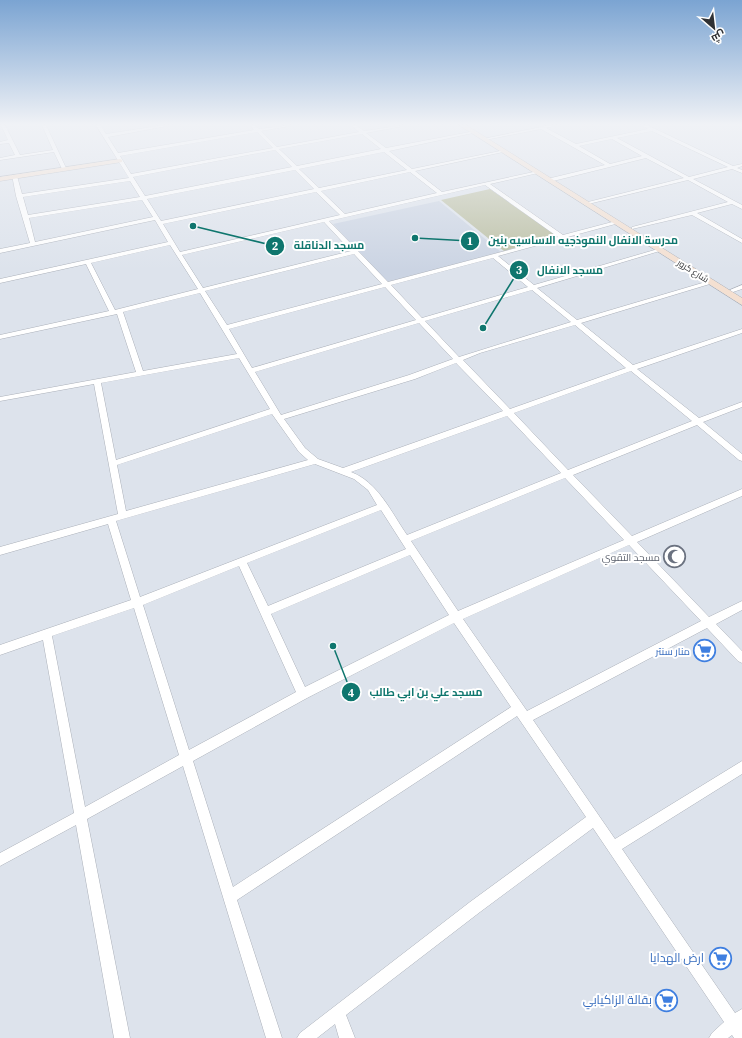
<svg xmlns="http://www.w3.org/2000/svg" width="742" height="1038" font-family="'Source Serif 4',Cairo,serif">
<rect width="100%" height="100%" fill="#dde3ec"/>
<polygon fill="#cbd4e3" points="439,201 501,252 387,282 333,224"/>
<polygon fill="#bcc0a5" points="490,189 557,236 504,251 441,200"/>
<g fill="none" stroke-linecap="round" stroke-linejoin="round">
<defs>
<g id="street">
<polygon points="1,125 5,125 20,155 53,150 42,125 46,125 66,168 62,169 54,152 0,160 0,158 15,155 9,143 0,144 0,142 8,140"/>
<path d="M96,125H100L106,134L165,125H172L108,137L118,153L254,130L250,125H254L259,129L291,125L289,126L261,131L277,147L359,132L351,125H355L364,131L405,125L403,126L366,133L386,148L475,131L473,133L389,151L412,169L505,150V151L503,152L415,171L442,192L538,171V173L490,184L563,235L616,221L619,223L498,256L534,285L658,249L663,250L537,288L577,320L709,281H713V283L581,323L633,365L742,329V333L637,369L699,418L742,402V407L703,422L742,454V461L739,460L697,425L573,475L632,536L742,489V496L637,542L709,617L742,601V610L716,624L742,651V663L738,661L707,628L533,720L615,839L742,761V774L622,849L735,1013L742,1009V1038H734L732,1035L728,1038H709L712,1033L724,1022L593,828L480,912L346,1015L355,1038H339L335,1024L317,1038H297L300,1033L470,902L586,817L517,716L237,900L282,1038H266L183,766L87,819L130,1038H114L76,825L0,866V853L74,813L43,640L0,655V645L131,600L108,524L0,555V547L118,514L94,384L0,401V397L136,372L117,314L0,339V335L109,311L86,264L0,283V279L168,242L155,220L0,253V249L30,243L16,196L12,175L17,176L22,194L129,178ZM257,132L273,148L131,174L120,156ZM362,134L381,149L297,166L279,149ZM275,150L292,167L145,196L133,177ZM384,152L407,170L319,188L299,169ZM295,170L314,189L161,221L147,199ZM410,172L437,193L345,214L321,191ZM130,181L140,197L28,215L23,197ZM485,185L558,237L388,282L329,221ZM316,192L340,215L180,252L163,224ZM142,200L153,217L35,242L29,218ZM324,222L351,251L203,288L182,255ZM170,245L198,289L115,310L91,263ZM354,254L382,284L227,325L205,291ZM493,258L528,287L422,318L391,285ZM385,287L416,320L252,368L229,329ZM532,290L571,322L459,357L425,321ZM200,293L237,354L143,371L123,312ZM419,323L453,359L409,375L281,415L255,372ZM575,325L626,368L510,409L463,360L480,353ZM239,358L270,409L116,460L101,383ZM456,363L503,411L343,468L318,459L305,448L284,419L415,379ZM631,371L692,421L568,470L514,413ZM272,414L299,452L308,460L126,511L117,465ZM507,416L561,473L407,535C391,512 378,482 351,472ZM315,464L354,479L368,490L377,505L140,597L116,521ZM565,478L624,540L458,611L411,541ZM381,510L406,549L268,606L247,563ZM629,545L701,621L527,711L463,619ZM410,555L449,615L305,687L271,614ZM239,566L296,692L189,750L143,605ZM134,608L179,755L85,807L52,636ZM454,623L511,707L233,887L193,761L307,698Z"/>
<path d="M551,125H557L546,128L576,144L648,129L642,125H647L733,166L742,164V166L737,168L742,170V173L732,169L693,179L742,205V209L732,204L697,213L742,239V243L692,215L632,229V227L728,202L688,180L584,205V203L684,178L646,158L549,182L546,180L547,179L605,165L541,129L485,140L483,139ZM652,131L728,167L689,177L617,138ZM612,139L642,156L610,164L579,146Z"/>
<polygon points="742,285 742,289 733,292 730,290"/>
</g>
<g id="secondary">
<polygon points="459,125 466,125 742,298 742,305"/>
<polygon points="120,159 122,160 122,162 0,181 0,177"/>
</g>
</defs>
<use href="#street" stroke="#abb0b9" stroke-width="1"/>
<use href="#secondary" stroke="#abb0b9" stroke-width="1"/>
<use href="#street" fill="#fff" fill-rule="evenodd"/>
<use href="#secondary" fill="#f4e0d1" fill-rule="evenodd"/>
</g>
<linearGradient id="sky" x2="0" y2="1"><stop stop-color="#7ba4d2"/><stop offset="0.46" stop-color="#f0f2f6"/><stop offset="1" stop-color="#f0f2f6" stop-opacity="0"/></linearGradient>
<rect width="742" height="270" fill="url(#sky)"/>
<defs>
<symbol id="mosque-ring" viewBox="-11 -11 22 22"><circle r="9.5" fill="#fff" stroke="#6b7280" stroke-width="1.5"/><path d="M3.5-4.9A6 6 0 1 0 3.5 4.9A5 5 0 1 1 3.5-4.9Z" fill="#6b7280"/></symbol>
<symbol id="supermarket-ring" viewBox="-11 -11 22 22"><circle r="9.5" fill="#fff" stroke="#3f7fe0" stroke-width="1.5"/><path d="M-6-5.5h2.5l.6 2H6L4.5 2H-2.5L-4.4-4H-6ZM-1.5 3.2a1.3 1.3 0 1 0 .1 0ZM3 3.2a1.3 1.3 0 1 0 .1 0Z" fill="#3f7fe0"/></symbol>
</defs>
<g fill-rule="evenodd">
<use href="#mosque-ring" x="662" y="544" width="25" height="25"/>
<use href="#supermarket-ring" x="692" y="638" width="25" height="25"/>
<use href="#supermarket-ring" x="708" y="946" width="25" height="25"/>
<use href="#supermarket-ring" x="654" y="988" width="25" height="25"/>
</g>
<g text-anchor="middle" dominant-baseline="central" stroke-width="4" stroke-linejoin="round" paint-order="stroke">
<g font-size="9" fill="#2f3134" stroke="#fff">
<text transform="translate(693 271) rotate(32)">شارع كرور</text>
</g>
<g font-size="10" fill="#5b616d" stroke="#fff" text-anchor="end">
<text x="660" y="557">مسجد التقوي</text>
</g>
<g font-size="10" fill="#366cbe" stroke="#fff" text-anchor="end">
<text x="690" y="651">منار سنتر</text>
</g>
<g font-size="12" fill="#366cbe" stroke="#fff" text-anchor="end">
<text x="704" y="958">ارض الهدايا</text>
<text x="652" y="1000">بقالة الزاكيابي</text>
</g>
</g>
<path fill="none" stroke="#0f766e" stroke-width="1.5" d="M415 238L470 241M193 226L275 246M483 328L519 270M333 646L351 692"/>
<g fill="#0f766e" stroke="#fff" stroke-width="1.5">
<circle cx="415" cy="238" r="4"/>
<circle cx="193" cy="226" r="4"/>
<circle cx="483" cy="328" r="4"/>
<circle cx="333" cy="646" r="4"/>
<circle cx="470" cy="241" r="10"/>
<circle cx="275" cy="246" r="10"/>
<circle cx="519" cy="270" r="10"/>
<circle cx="351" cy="692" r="10"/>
</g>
<g font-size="12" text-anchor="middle" font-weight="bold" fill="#fff">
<text x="470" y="245">1</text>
<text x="275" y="250">2</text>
<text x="519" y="274">3</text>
<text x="351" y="697">4</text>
</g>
<g font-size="11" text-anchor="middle" font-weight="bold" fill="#0f766e" stroke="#fff" stroke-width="4" stroke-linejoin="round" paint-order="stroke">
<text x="583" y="244">مدرسة الانفال النموذجيه الاساسيه بنين</text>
<text x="329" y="249">مسجد الدناقلة</text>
<text x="570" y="274">مسجد الانفال</text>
<text x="426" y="696">مسجد علي بن ابي طالب</text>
</g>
<g transform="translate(714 28) rotate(152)" stroke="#ffffff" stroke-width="3" paint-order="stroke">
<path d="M0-3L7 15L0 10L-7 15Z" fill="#2f3134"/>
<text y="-6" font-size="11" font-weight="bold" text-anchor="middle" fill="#2f3134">ش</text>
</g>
</svg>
